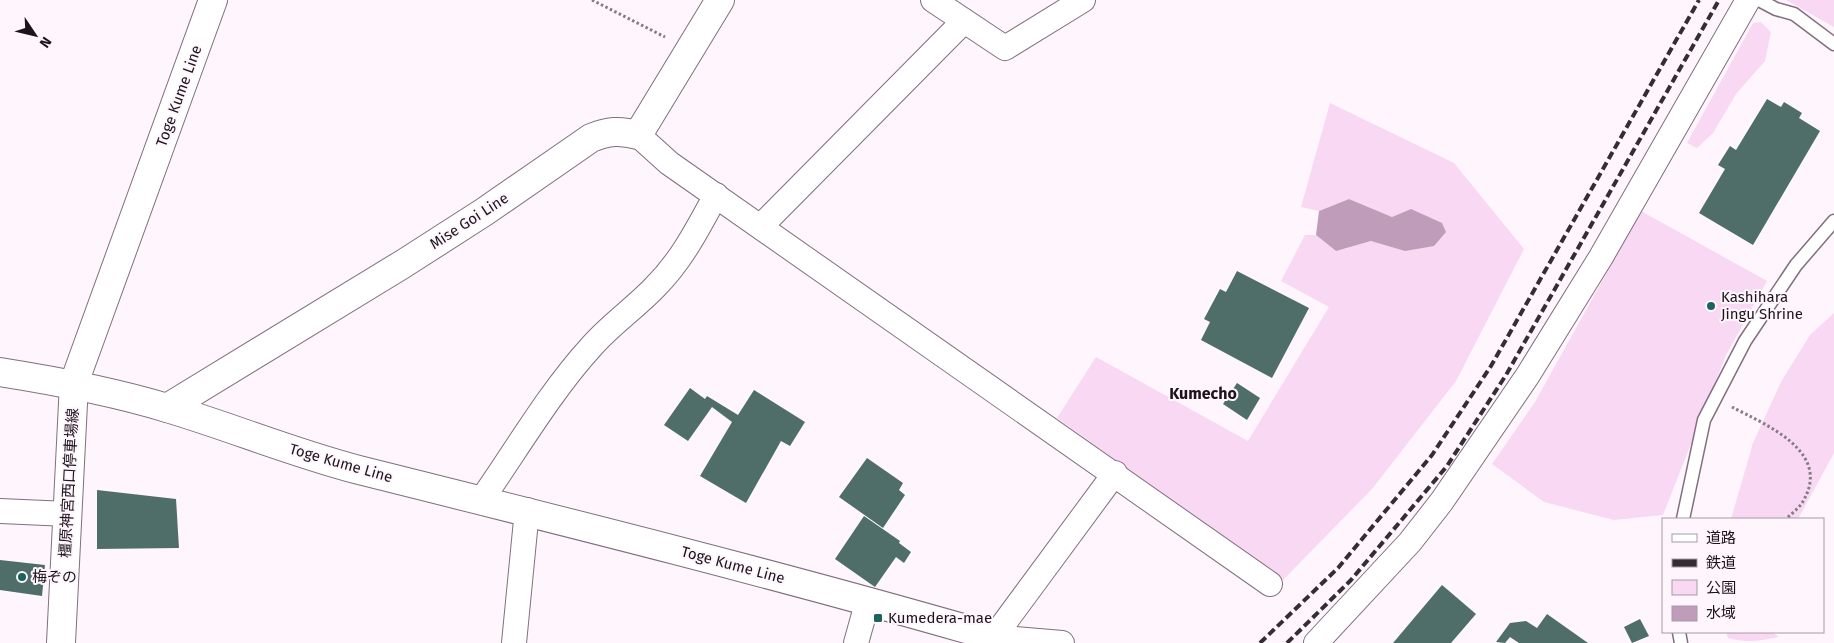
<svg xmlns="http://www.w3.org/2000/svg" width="1834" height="643" font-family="'Fira Sans','Noto Sans JP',sans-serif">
<rect width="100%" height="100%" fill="#fef5fd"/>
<g fill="#f8d8f3">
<polygon points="1786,0 1834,0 1834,27"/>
<polygon points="1761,22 1771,32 1765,61 1736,94 1713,133 1697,148 1687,143 1753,23"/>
<polygon points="1330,103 1454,163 1524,249 1456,381 1372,489 1283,580 1057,418 1096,357 1248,441 1329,307 1281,281 1305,235 1316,235 1336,251 1372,241 1405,251 1412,209 1392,217 1349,199 1319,211 1301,207"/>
<polygon points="1641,211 1767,281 1726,355 1663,515 1614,520 1544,502 1492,464 1535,402"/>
<polygon points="1834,313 1834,453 1798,519 1731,519 1753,443 1781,382 1810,335"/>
<path d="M1726,632H1772L1779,637C1761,641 1746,643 1728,638Z"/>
</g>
<polygon fill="#bf9dba" points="1349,199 1392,217 1411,209 1442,223 1446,232 1434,246 1405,251 1371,241 1336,251 1316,235 1319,211"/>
<g fill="#4f6e6a">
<polygon points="1767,99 1781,107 1784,102 1802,113 1799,118 1820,131 1753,245 1699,213 1725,169 1718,165 1730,146 1736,150"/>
<polygon points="1237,271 1309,308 1272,378 1201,340 1210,322 1204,319 1220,289 1226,292"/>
<polygon points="1237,383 1260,398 1247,420 1223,404"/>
<polygon points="690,388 705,399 707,396 738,415 754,390 805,422 790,446 781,441 746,503 700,476 732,422 712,407 688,441 664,425"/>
<polygon points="867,458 903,483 899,490 905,495 883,528 839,497"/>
<polygon points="97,490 176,499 179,548 97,549"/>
<polygon points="864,516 900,541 899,543 911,552 904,563 896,557 875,587 835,559"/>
<polygon points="0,560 45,565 42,596 0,590"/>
<polygon points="1442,585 1476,614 1451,643 1393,643"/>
<polygon points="1547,614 1588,643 1519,643 1510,637 1505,643 1496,642 1510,623 1526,621 1537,628"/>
<polygon points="1640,619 1649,636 1632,643 1624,627"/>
</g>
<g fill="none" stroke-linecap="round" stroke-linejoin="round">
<defs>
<g id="service">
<polyline points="1759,0 1776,9 1794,14 1834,44"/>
<polyline points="1683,519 1704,420 1745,341 1796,265 1834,221"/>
<polyline points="1679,632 1681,643"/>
</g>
<g id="minor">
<polyline points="933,0 1005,48 1083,0"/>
<polyline points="638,135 669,163 1270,584"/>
<polyline points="761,226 964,21"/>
<path d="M482,499C517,449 550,392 591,347C610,325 635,308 655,287C682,260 698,228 716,195"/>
<polyline points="0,511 68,514"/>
<polyline points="994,637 1115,473"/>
<polyline points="994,637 1062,643"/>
<polyline points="514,643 527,510"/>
<polyline points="856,643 868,600"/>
<polyline points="1316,643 1410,542 1442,501 1528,375 1601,257 1748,0"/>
</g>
<g id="secondary">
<path d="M0,372C57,381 112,391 167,408C231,427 293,453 359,470C571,523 783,576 994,637L1004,643"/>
<path d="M167,408L403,264L484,212L591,138C608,131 620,130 638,135L720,0"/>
<polyline points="61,643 74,383 213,0"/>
</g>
</defs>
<use href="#service" stroke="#826e7f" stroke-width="15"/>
<use href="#minor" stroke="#826e7f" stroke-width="26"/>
<use href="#secondary" stroke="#826e7f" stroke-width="30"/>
<g stroke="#847b83" stroke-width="3" stroke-dasharray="2.5 2.5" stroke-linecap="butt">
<polyline points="592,0 665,37"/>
<path d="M1732,407C1766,425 1834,452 1802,503C1798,509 1791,514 1786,519"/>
</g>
<use href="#service" stroke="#fff" stroke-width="12"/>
<use href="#minor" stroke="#fff" stroke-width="24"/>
<use href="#secondary" stroke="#fff" stroke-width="28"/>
<g stroke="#352d34" stroke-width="4" stroke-dasharray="8 4" stroke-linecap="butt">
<polyline points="1260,643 1338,568 1432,455 1491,366 1699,0"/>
<polyline points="1287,643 1351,580 1447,466 1506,375 1719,0"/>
</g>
</g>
<g fill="#19655e" stroke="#fef5fd" stroke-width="2">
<circle cx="1711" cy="306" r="5"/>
<circle cx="22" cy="577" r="5"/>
<rect x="873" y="613" width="10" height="10" rx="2.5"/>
</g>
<g text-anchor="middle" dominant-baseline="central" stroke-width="4" stroke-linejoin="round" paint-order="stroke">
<g font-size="15" fill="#1c141b" stroke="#fef5fd">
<text transform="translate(179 96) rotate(-70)">Toge Kume Line</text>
<text transform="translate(469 221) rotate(-33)">Mise Goi Line</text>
<text transform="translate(341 463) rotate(16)">Toge Kume Line</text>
<text transform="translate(69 483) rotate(-87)">橿原神宮西口停車場線</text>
<text transform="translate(733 565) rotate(15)">Toge Kume Line</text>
</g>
<g font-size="15" fill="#1c141b" stroke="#fef5fd" text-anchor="start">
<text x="1721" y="297">Kashihara<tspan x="1721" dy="17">Jingu Shrine</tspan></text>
<text x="32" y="577">梅ぞの</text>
<text x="888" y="618">Kumedera-mae</text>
</g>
<g font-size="16" font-weight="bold" fill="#1c141b" stroke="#fef5fd">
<text x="1203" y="393">Kumecho</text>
</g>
</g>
<rect x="1662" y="518" width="162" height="115" fill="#fef5fd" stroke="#a49ba3"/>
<rect x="1672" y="534" width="25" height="8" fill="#ffffff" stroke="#a49ba3"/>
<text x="1706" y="543" font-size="15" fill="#1c141b">道路</text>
<rect x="1672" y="559" width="25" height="8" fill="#352d34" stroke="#a49ba3"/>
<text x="1706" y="568" font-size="15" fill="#1c141b">鉄道</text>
<rect x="1672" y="580" width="25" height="15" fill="#f8d8f3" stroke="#a49ba3"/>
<text x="1706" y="593" font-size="15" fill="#1c141b">公園</text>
<rect x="1672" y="606" width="25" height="15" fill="#bf9dba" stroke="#a49ba3"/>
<text x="1706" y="618" font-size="15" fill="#1c141b">水域</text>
<g transform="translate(35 35) rotate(125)" stroke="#fef5fd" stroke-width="4" paint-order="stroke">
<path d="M0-4L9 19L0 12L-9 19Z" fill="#1c141b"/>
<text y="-8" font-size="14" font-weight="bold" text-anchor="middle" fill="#1c141b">N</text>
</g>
</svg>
